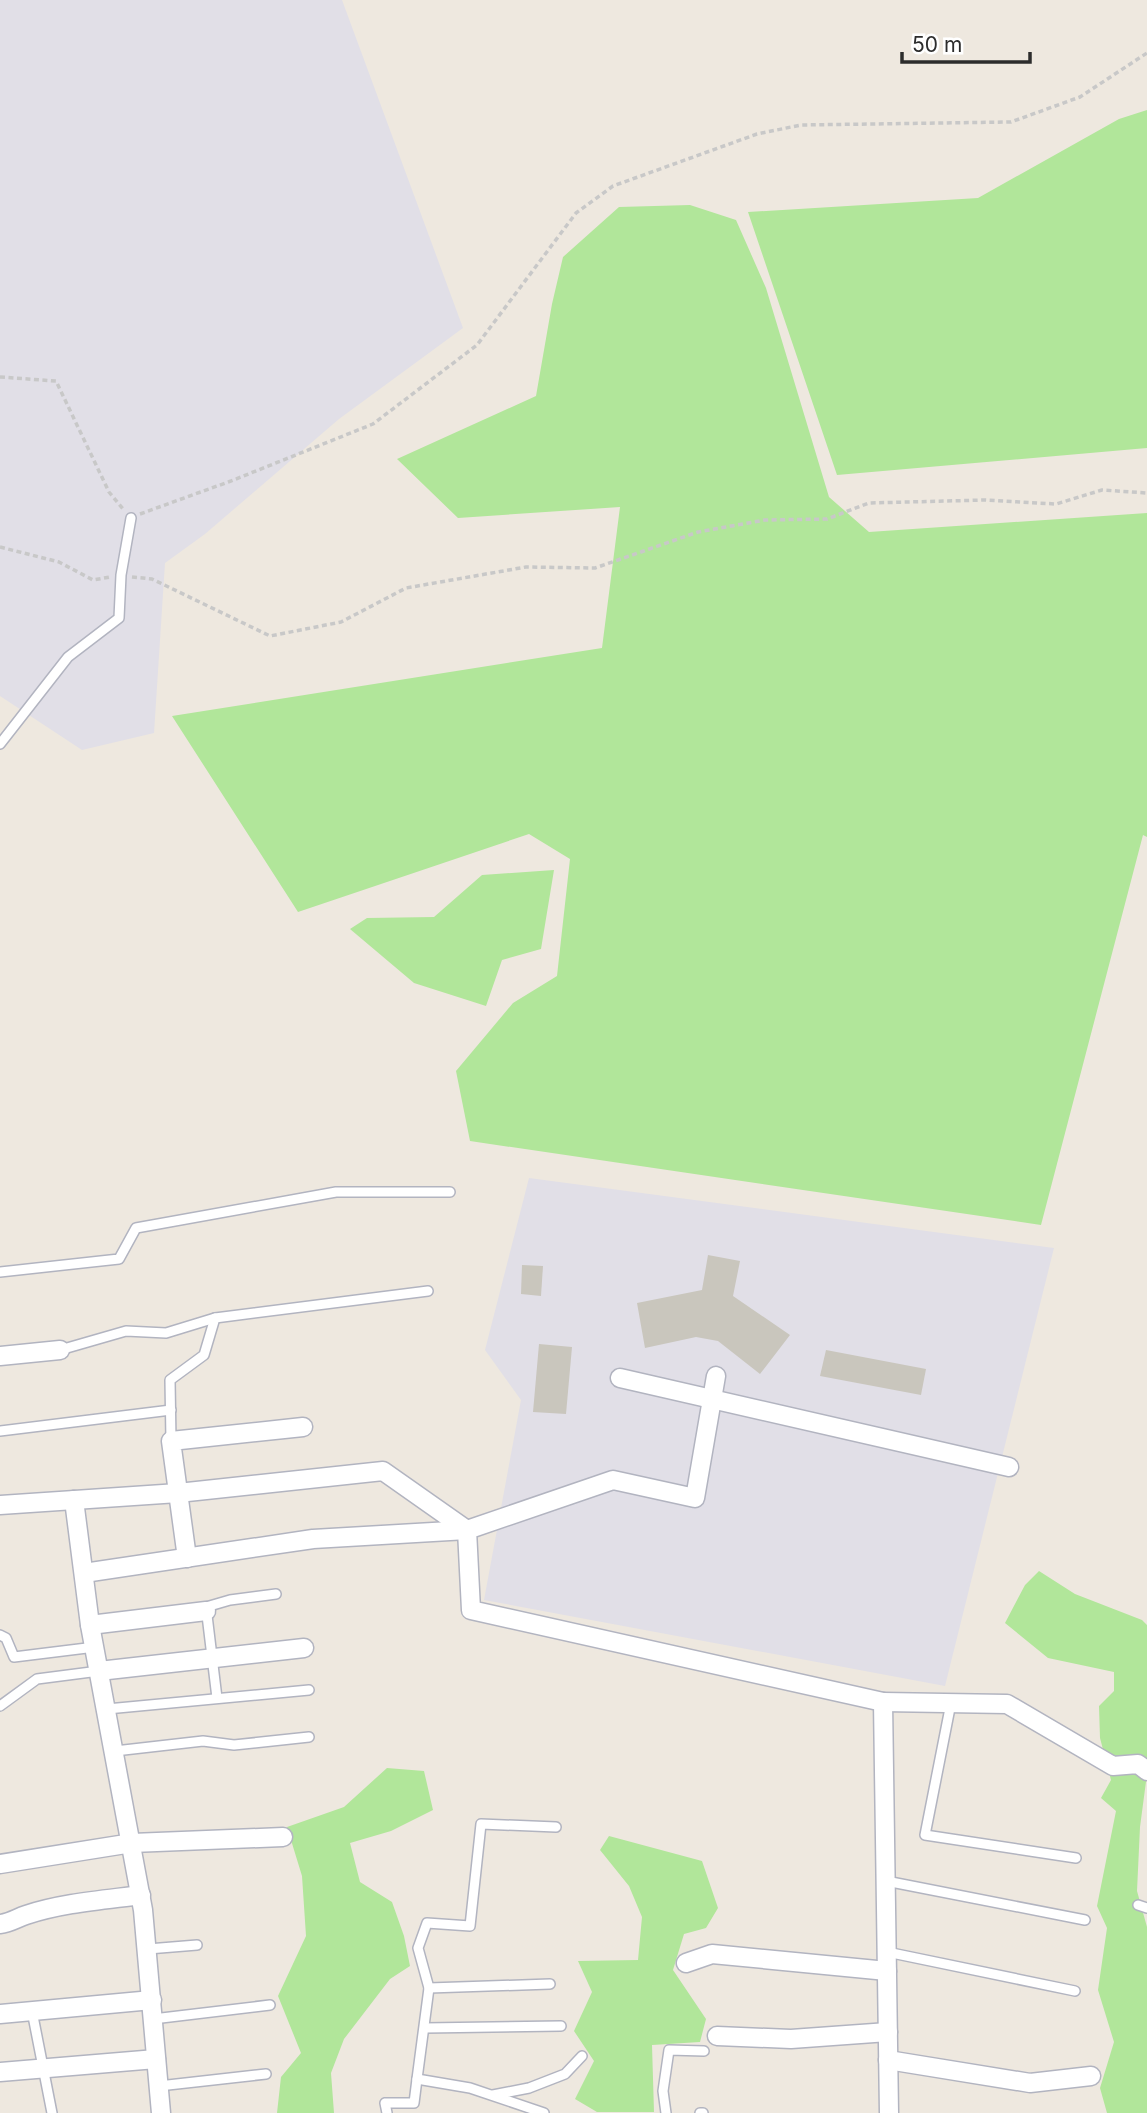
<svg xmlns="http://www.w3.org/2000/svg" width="1147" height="2113" font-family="Inter,sans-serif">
<rect width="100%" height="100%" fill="#eee8df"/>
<g fill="#e1dfe7">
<polygon points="0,0 342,0 463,328 339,419 205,534 165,563 154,733 82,750 0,696"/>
<polygon points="529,1178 1054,1248 945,1686 484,1600 521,1400 485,1350"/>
</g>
<g fill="#b1e69a">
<polygon points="1147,110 1147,448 837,475 748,212 978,198 1119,119"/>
<polygon points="690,205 736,220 766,288 829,497 869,532 1147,513 1147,837 1143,835 1041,1225 470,1141 456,1071 513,1003 557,976 570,859 529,834 298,912 172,716 602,648 620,507 458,518 397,459 536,396 552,304 563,257 619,207"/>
<polygon points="554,870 541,949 502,960 486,1006 414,983 350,929 367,918 434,917 482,875"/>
<polygon points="1039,1571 1075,1594 1142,1620 1147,1625 1147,1774 1140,1827 1137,1891 1147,1927 1147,2113 1107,2113 1100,2088 1114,2042 1098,1990 1107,1928 1097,1906 1116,1811 1101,1798 1111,1780 1100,1738 1099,1706 1114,1691 1114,1672 1048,1658 1005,1623 1025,1585"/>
<polygon points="387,1768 424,1771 433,1810 391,1831 350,1843 360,1882 392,1902 404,1936 410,1966 390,1979 344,2039 331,2073 334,2113 277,2113 281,2077 301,2053 278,1996 306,1936 302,1876 287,1827 344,1807"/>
<polygon points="609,1836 702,1861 718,1908 706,1928 684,1934 673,1970 706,2019 700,2042 652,2045 654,2112 597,2112 575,2099 594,2061 574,2031 592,1992 578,1961 638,1960 642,1917 629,1886 600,1850"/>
</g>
<g fill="#c9c6bd">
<polygon points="708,1255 740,1261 733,1296 790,1335 760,1374 718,1341 696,1337 645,1348 637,1303 702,1290"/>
<polygon points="522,1265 543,1266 541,1296 521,1294"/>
<polygon points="539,1344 572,1347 566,1414 533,1412"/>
<polygon points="826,1350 926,1369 921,1395 820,1376"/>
</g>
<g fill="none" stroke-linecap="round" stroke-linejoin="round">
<defs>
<g id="service">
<polyline points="0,744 68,657 119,618 121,575 131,518"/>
<polyline points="0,1272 119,1259 136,1228 336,1192 450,1192"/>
<polyline points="60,1350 126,1331 166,1333 215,1318"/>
<polyline points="0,1431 171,1410"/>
<polyline points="171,1441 170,1380 204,1355 215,1318 428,1291"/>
<polyline points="0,1635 6,1638 14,1657 95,1647"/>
<polyline points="217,1698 206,1607 230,1600 276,1594"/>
<polyline points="951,1703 925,1835 1076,1858"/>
<polyline points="0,1706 37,1679 99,1671"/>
<polyline points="107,1709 309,1690"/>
<polyline points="115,1751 203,1741 234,1745 309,1737"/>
<polyline points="886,1881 1085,1920"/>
<polyline points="1138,1905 1147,1908"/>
<polyline points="148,1949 197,1945"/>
<polyline points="887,1952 1075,1991"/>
<polyline points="429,1988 550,1984"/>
<polyline points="32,2011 52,2113"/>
<polyline points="153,2019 270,2005"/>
<polyline points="425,2028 561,2026"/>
<polyline points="159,2086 266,2074"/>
<polyline points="493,2095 529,2088 565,2074 582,2056"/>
<polyline points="387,2113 385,2103 414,2103 417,2079"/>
<polyline points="544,2113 470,2088 417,2079 429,1988 418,1948 427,1923 470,1926 481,1824 556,1827"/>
<polyline points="666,2113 663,2091 669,2050 704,2051"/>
<polyline points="700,2113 703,2113"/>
</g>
<g id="minor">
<polyline points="0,1356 60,1350"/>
<polyline points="716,1376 695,1498 613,1480 467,1530 471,1610 883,1702 889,2113"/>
<polyline points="620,1378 1009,1467"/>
<polyline points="74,1500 90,1625 143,1910 161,2113"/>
<polyline points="0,1505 178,1493 383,1471 467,1530"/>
<polyline points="187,1558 171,1441 303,1427"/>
<polyline points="84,1573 313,1539 467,1530"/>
<polyline points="90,1625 206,1611"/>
<polyline points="99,1671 304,1648"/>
<polyline points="883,1702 1007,1704 1113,1766 1138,1764 1147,1771"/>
<polyline points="0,1864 132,1843 283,1837"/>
<path d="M0,1924C10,1923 17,1918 26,1915C62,1903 103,1900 141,1895"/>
<polyline points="686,1963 712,1954 887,1971"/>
<polyline points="0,2014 152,2000"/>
<polyline points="717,2036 791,2039 888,2032"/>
<polyline points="888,2060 1030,2083 1091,2076"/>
<polyline points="0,2072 156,2059"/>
</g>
</defs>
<use href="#service" stroke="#b2b4c0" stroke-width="12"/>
<use href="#minor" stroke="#b2b4c0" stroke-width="21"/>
<g stroke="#c8c8c8" stroke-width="3.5" stroke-dasharray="5 3.5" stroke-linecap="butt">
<polyline points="0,377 56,381 109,492 123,509"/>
<polyline points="140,514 231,481 373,424 477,345 576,213 613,186 757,134 801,125 1011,122 1080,97 1147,53"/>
<polyline points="0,547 59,562 93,580 110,577"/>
<polyline points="132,577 152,579 270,636 341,622 406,588 526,567 595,568 698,532 765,520 827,519 869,503 985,500 1056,504 1102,490 1147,493"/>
</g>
<use href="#service" stroke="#fff" stroke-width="9"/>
<use href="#minor" stroke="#fff" stroke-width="18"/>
</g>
<path d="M902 52v10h128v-10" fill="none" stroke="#2c2c2c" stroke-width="3.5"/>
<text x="912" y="52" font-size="21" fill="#2c2c2c" stroke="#ffffff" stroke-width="5" paint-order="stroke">50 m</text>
</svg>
